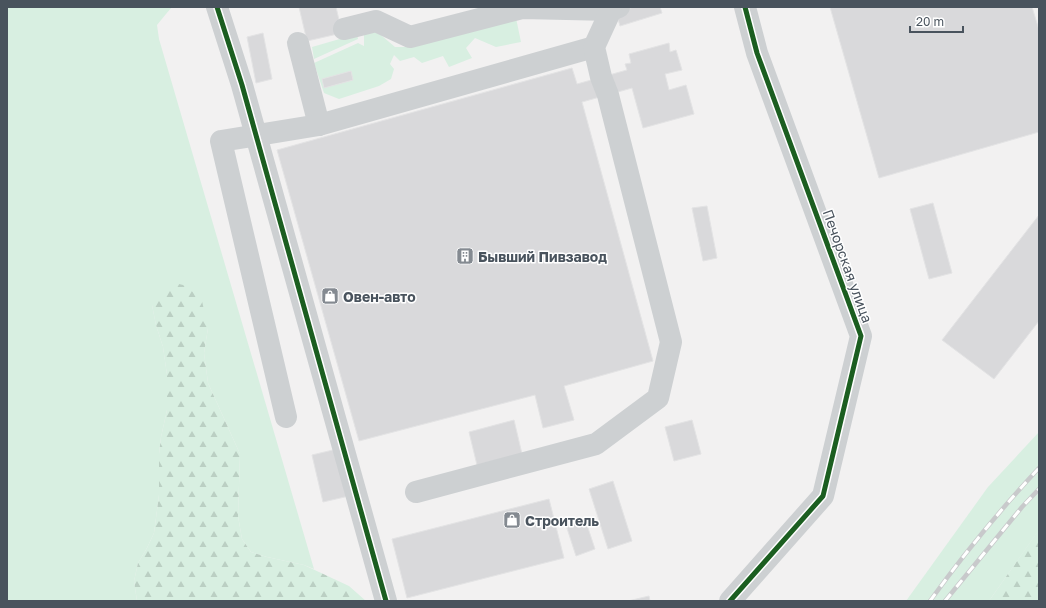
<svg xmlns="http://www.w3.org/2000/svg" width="1046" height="608" font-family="'Golos Text',sans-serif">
<defs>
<pattern id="forest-firs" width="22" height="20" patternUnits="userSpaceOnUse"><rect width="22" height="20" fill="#d8efe1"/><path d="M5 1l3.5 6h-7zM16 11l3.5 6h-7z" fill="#bbcfc3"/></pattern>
</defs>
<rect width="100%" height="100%" fill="#f2f1f1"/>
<g fill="#d8efe1">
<polygon points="8,7 172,7 166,14 157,25 159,39 314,569 304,565 267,557 251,552 242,539 238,516 240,454 208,383 204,353 208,328 152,305 156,325 163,347 167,375 167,410 161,437 159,454 159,495 154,533 147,548 138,563 134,581 137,601 7,601"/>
<polygon points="516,18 521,42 496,47 475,38 466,48 472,58 449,67 443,56 422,63 414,57 400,61 394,55 390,64 394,69 391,79 379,86 339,99 324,93 314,63 358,43 364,46 364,34 375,30 395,47 410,47"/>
<polygon points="357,34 358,39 314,59 312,47"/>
<polygon points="1039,432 1039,530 989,601 906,601 988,487"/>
</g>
<g fill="url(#forest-firs)">
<polygon points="171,282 187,286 202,301 208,328 204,353 208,383 240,454 238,516 242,539 251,552 267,557 304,565 349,586 366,601 137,601 134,581 138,563 147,548 154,533 159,495 159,454 161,437 167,410 167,375 163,347 156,325 152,305 157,291"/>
<polygon points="1039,530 1039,601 989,601 1038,531"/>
</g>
<g fill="#d9d9db" stroke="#e3e3e4">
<polygon points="299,7 336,7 342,33 307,41"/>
<polygon points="634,7 660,7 662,13 620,26 616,12"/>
<polygon points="830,7 1032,7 1039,30 1039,132 879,178"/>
<polygon points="263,33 272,79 256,83 247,37"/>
<polygon points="669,43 670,52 676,50 682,70 665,74 669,90 686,85 694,114 643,128 632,88 582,102 653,361 564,386 574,420 543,428 535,395 359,441 277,150 572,68 577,84 627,70 625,64 631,63 629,54"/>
<polygon points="351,71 353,80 324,88 322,79"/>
<polygon points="933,203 952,273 929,279 910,209"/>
<polygon points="707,206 717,258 703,261 692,208"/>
<polygon points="1039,215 1039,321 994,379 942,340"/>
<polygon points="514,420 522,454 477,465 469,432"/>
<polygon points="692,420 701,454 674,461 665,427"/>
<polygon points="337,449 349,496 323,502 312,455"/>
<polygon points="613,481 632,541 608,549 589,489"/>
<polygon points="549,499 564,558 407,598 392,539"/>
<polygon points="585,519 595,549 576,556 566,525"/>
<polygon points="649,596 650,601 628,601"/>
</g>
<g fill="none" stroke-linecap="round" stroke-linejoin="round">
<g stroke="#cdd0d2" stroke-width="22">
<polyline points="217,7 242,85 386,601"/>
<polyline points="344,29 376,21 410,37 522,8 611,10 619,7"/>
<polyline points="298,43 319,125"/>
<polyline points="286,417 221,141 319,125 594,47"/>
<polyline points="416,492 596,444 658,398 671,342 608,95 601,77 594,47 611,10"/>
<polyline points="730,601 823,496 861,336 757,53 745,7"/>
</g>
<defs>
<g id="rail">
<path d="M930,601C963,555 1001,509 1039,468"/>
<polyline points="945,601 1022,507 1039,489"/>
</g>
</defs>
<use href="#rail" stroke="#c8c9cb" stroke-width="4.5"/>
<use href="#rail" stroke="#fff" stroke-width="3" stroke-dasharray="9" stroke-linecap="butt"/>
<defs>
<g id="cycleway">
<polyline points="217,7 242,85 386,601"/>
<polyline points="730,601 823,496 861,336 757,53 745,7"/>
</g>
</defs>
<use href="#cycleway" stroke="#fff" stroke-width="8"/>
<use href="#cycleway" stroke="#1b5e20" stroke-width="5"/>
</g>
<defs>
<symbol id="building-square" viewBox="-11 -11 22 22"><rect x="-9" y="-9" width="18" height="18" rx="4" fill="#848a91" stroke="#fff"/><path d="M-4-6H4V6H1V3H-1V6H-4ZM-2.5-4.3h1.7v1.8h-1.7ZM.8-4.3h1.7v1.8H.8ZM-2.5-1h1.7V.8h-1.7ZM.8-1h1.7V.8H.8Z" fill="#fff"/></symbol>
<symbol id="shop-square" viewBox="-11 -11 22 22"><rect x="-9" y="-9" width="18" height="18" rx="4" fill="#848a91" stroke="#fff"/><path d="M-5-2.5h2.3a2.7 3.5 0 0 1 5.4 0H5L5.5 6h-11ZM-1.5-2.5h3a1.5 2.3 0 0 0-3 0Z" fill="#fff"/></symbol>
</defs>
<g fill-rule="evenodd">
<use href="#building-square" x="455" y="246" width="20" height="20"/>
<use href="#shop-square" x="320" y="286" width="20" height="20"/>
<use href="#shop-square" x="502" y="510" width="20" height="20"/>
</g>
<g text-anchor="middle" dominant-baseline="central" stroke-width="3" stroke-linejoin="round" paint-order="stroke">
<g font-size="14" font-weight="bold" fill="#49535d" stroke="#fff" text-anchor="start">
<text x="478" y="256">Бывший Пивзавод</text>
<text x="343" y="296">Овен-авто</text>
<text x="525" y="520">Строитель</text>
</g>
<g font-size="14" fill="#49535d" stroke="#fff">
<text transform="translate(848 266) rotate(70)">Печорская улица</text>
</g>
</g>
<rect width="1046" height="608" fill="none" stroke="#49535d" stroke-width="16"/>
<path d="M910 26v6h53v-6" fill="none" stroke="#49535d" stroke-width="2"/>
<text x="916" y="26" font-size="12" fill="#49535d" stroke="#ffffff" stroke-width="3" paint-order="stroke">20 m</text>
</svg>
